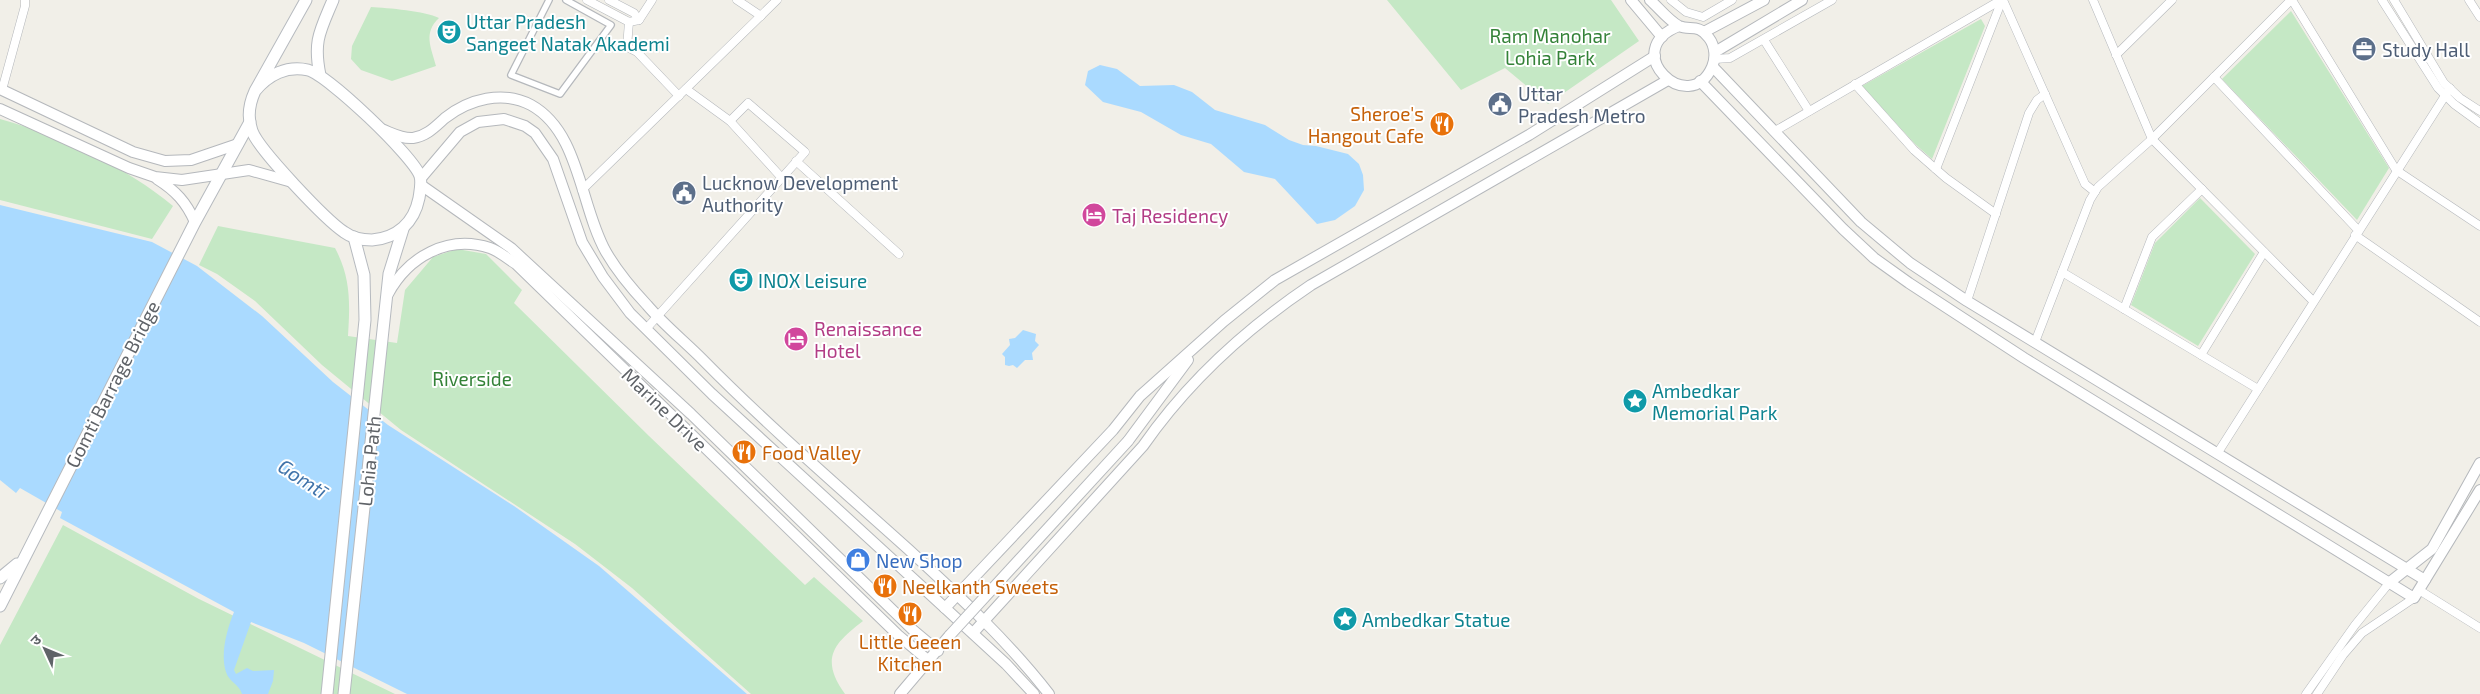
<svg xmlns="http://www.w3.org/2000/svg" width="2480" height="694" font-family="'Exo 2','Noto Sans Devanagari',sans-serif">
<rect width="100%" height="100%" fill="#f1efe8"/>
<g fill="#c5e8c5">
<polygon points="1387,0 1611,0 1639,41 1548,104 1505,68 1461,90"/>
<path d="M371,7C388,8 425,11 439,18C423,33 431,47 436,66L392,81L361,70L351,59L352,46Z"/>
<polygon points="2291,11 2389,168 2357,220 2222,79"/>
<polygon points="1981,19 1985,26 1932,159 1915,144 1862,86"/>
<path d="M0,119C59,135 126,167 173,206L152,239L0,200Z"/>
<polygon points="2200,198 2255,254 2198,346 2131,305 2155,243"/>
<path d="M218,226L335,248C351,278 350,303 348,336L397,343L405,290L433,257L457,249L486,254L522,290L514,303L649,436L805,585L814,577L863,621C833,644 820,659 845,694H751L632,588L575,544L401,430L322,365L255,301L217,274L199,265Z"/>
<polygon points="63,525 199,599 395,694 0,694 0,645"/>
</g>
<g fill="#aadaff">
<polygon points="1100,65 1117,69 1140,86 1174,85 1192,92 1215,110 1265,125 1289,140 1303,145 1316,146 1348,154 1359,164 1363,175 1364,190 1355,206 1335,220 1317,224 1275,179 1244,172 1211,144 1181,135 1141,112 1103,102 1085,85 1088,71"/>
<path d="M0,205L152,242L197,266L262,316L333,382L388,425L514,506L599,566L747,694H407L304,643L251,622L234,670L236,674L247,668L253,671L274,670L273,681L268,694H242C239,684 229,682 226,672C220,654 227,629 234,612L60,518L62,512L20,488L16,493L0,480Z"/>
<polygon points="1023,330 1036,334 1035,341 1039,345 1032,353 1033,360 1025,360 1017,368 1013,365 1009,366 1005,365 1005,357 1002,354 1010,345 1009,339 1015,338"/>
</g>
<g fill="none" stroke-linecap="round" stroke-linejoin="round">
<defs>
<polyline id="pedestrian" points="549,0 511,75 560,94 611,25 566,0"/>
<g id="minor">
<polyline points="587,0 629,22 639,20 652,0"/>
<polyline points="609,0 634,13 639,20"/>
<polyline points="737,0 761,16"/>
<polyline points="1671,0 1686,12 1703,17 1732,0"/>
<polyline points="2003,0 2085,184 2095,192"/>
<polyline points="2093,0 2152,139 2313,301"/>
<polyline points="2292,0 2396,170 2480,226"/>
<polyline points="2382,0 2438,88 2454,104 2480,123"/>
<polyline points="2394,0 2444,83 2460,98 2480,111"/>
<polyline points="2469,0 2480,17"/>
<polyline points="629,22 627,47 637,52 679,96"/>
<polyline points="1764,40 1809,111"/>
<polyline points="2116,55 2172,0"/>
<polyline points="1715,59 1730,58 1832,0"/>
<polyline points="2214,77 2358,230"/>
<polyline points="1855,84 1914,150 1946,178 1996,214"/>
<polyline points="686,89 730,121 781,177"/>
<polyline points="2,90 25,6 25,0"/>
<polyline points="1775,131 2001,0"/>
<polyline points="796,161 899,254"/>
<polyline points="1936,169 2002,0"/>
<polyline points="582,190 777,0"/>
<polyline points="2355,235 2480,322"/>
<polyline points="2062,272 2258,389"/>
<polyline points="1967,301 2029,113 2037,100 2045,94"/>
<polyline points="2124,309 2152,237 2202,189"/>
<polyline points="646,329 805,152 748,103 730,121"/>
<polyline points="2035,342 2090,200 2098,187 2152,139 2291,0"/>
<polyline points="2201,355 2264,252"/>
<polyline points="2217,454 2450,88"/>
<polyline points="2419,590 2480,628"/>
<polyline points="2306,694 2355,625 2390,582"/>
<polyline points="2317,694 2343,655 2362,633 2414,598"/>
</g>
<g id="tertiary">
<polyline points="1631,0 1662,37"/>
<path d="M1650,0C1658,7 1669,21 1679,26C1690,31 1698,23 1709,38C1715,46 1716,58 1712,67C1689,119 1617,50 1679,26"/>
<polyline points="1704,32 1764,0"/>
<polyline points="1715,52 1802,0"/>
<polyline points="1713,67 1861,222 1910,263 1967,301 2425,580"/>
<polyline points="1700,81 1843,229 1874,258 1909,283 2024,358 2414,598 2480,490"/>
<polyline points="0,89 133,152 165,161 191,160 238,144"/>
<polyline points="0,109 129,168 155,177 182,180 249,170 292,182"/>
<path d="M381,129C392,133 402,139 413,138C427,136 436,126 445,118C469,99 503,90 531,105C580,132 580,206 606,252C617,271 632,289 647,305C664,325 684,341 702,359C768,426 839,487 908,549C958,595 1007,640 1049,694"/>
<polyline points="421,178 460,132 478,122 504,119 525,126 535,133 553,159 582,242 603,277 630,313 712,394 1006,664 1034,694"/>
<path d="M157,179C176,191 186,202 195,222"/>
<polyline points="421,185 511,248 691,414 913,630 938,651"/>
<path d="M388,294C408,257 448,234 490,248C499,251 508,259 516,264L898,635L929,661"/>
<polyline points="1128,441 1188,360"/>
<polyline points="2390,582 2432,549 2480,463"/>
<polyline points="945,608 1113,430 1140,396 1224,321 1275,280 1529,135 1655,56"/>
<path d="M973,633L1143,446C1187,383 1247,328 1311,285L1668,80"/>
<polyline points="900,694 950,635"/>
</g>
<g id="secondary">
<path d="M320,75C313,41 320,31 333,0"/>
<path d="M255,91C268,75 287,65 308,70C328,75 413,156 420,176C422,183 420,191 419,198C414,223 397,238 372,240C362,240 352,238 344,232C326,220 259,150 252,131C247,117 249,104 255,91L306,0"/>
<polyline points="0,578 17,564"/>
<polyline points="0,606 195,222 250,122"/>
<polyline points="327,694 365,320 364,275 354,237"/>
<polyline points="344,694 389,274 403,229"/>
</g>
</defs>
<use href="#pedestrian" stroke="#b5b8bc" stroke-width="8"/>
<use href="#minor" stroke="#b5b8bc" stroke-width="9"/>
<use href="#tertiary" stroke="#b5b8bc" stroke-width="12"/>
<use href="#secondary" stroke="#b6babf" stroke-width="13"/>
<use href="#pedestrian" stroke="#fff" stroke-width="5.5"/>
<use href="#minor" stroke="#fff" stroke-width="8"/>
<use href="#tertiary" stroke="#fff" stroke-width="10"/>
<use href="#secondary" stroke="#fff" stroke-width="11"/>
<defs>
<polyline id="tertiary-bridge" points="950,635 1128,441"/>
</defs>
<use href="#tertiary-bridge" stroke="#b5b8bc" stroke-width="12" stroke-linecap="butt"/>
<use href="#tertiary-bridge" stroke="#fff" stroke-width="10"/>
</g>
<defs>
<symbol id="theatre-disc" viewBox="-11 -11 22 22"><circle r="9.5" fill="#0f9aa8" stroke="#fff"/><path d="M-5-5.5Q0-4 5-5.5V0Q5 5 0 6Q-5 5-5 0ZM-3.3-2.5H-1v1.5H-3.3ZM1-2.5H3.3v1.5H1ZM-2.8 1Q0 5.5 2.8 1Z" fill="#fff"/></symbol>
<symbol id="office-disc" viewBox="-11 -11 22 22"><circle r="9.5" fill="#5c6f8a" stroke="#fff"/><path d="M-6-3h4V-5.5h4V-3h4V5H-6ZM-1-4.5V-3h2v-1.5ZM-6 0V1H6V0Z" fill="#fff"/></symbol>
<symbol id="civic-disc" viewBox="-11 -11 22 22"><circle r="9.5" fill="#5c6f8a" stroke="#fff"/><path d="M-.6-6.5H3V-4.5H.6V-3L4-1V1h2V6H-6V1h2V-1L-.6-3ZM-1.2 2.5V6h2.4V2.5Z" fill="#fff"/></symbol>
<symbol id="restaurant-disc" viewBox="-11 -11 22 22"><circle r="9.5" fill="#e8710a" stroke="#fff"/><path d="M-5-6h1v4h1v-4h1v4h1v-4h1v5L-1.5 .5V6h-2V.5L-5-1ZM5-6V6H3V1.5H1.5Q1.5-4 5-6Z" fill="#fff"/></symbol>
<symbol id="hotel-disc" viewBox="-11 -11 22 22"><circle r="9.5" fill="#d1479c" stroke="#fff"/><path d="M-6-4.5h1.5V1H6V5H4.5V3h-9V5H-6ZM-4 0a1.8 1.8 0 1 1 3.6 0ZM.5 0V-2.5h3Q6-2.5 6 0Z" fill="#fff"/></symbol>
<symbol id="sight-disc" viewBox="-11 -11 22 22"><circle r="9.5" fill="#0f9aa8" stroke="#fff"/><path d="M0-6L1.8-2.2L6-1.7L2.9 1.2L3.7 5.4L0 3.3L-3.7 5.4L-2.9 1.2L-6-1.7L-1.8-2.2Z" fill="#fff"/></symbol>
<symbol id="shop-disc" viewBox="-11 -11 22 22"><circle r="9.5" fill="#3f7fe0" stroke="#fff"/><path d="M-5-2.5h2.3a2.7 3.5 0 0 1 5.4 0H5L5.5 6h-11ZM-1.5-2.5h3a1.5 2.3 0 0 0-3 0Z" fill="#fff"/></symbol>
</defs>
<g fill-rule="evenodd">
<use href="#theatre-disc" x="435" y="18" width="28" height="28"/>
<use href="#office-disc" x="2350" y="35" width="28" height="28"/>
<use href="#civic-disc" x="1486" y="90" width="28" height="28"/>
<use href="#restaurant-disc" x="1428" y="110" width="28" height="28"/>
<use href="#civic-disc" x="670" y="179" width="28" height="28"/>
<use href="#hotel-disc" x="1080" y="201" width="28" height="28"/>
<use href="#theatre-disc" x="727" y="266" width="28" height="28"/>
<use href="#hotel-disc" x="782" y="325" width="28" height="28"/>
<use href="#sight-disc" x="1621" y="387" width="28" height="28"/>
<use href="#restaurant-disc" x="730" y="438" width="28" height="28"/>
<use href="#shop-disc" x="844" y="546" width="28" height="28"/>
<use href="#restaurant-disc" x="871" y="572" width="28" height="28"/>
<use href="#restaurant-disc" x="896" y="600" width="28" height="28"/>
<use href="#sight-disc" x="1331" y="605" width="28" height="28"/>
</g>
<g text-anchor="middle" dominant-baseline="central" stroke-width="4" stroke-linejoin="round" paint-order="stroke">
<g font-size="19" fill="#0d838f" stroke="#fff" text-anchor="start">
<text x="466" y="21">Uttar Pradesh<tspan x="466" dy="22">Sangeet Natak Akademi</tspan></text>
<text x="758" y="280">INOX Leisure</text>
<text x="1652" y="390">Ambedkar<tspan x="1652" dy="22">Memorial Park</tspan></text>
<text x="1362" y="619">Ambedkar Statue</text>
</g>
<g font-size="19" fill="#348238" stroke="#fff">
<text x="1550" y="35">Ram Manohar<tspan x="1550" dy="22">Lohia Park</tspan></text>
<text x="472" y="378">Riverside</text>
</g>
<g font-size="19" fill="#4e5e75" stroke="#fff" text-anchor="start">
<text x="2382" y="49">Study Hall</text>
<text x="1518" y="93">Uttar<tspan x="1518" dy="22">Pradesh Metro</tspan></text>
<text x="702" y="182">Lucknow Development<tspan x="702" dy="22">Authority</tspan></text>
</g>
<g font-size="19" fill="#c56008" stroke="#fff" text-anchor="start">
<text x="1424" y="113" text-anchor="end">Sheroe's<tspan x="1424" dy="22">Hangout Cafe</tspan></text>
<text x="762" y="452">Food Valley</text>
<text x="902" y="586">Neelkanth Sweets</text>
<text x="910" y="641" text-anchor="middle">Little Geeen<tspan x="910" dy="22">Kitchen</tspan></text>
</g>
<g font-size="19" fill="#b23c85" stroke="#fff" text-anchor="start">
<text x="1112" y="215">Taj Residency</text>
<text x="814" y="328">Renaissance<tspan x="814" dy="22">Hotel</tspan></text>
</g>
<g font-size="19" fill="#5f6368" stroke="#fff">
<text transform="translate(112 384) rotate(-63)">Gomti Barrage Bridge</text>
<text transform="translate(665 409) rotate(44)">Marine Drive</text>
<text transform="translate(369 461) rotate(-84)">Lohia Path</text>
</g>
<g font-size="19" fill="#366cbe" stroke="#fff" text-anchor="start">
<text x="876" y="560">New Shop</text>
</g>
<g font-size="20" font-style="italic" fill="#4174aa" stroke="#fff">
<text transform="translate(303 478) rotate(33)">Gomtī</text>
</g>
</g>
<g transform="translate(45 649) rotate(314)" stroke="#ffffff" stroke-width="4" paint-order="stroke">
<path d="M0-4L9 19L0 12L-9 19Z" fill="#5f6368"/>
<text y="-8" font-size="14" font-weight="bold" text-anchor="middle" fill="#5f6368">उ</text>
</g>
</svg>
